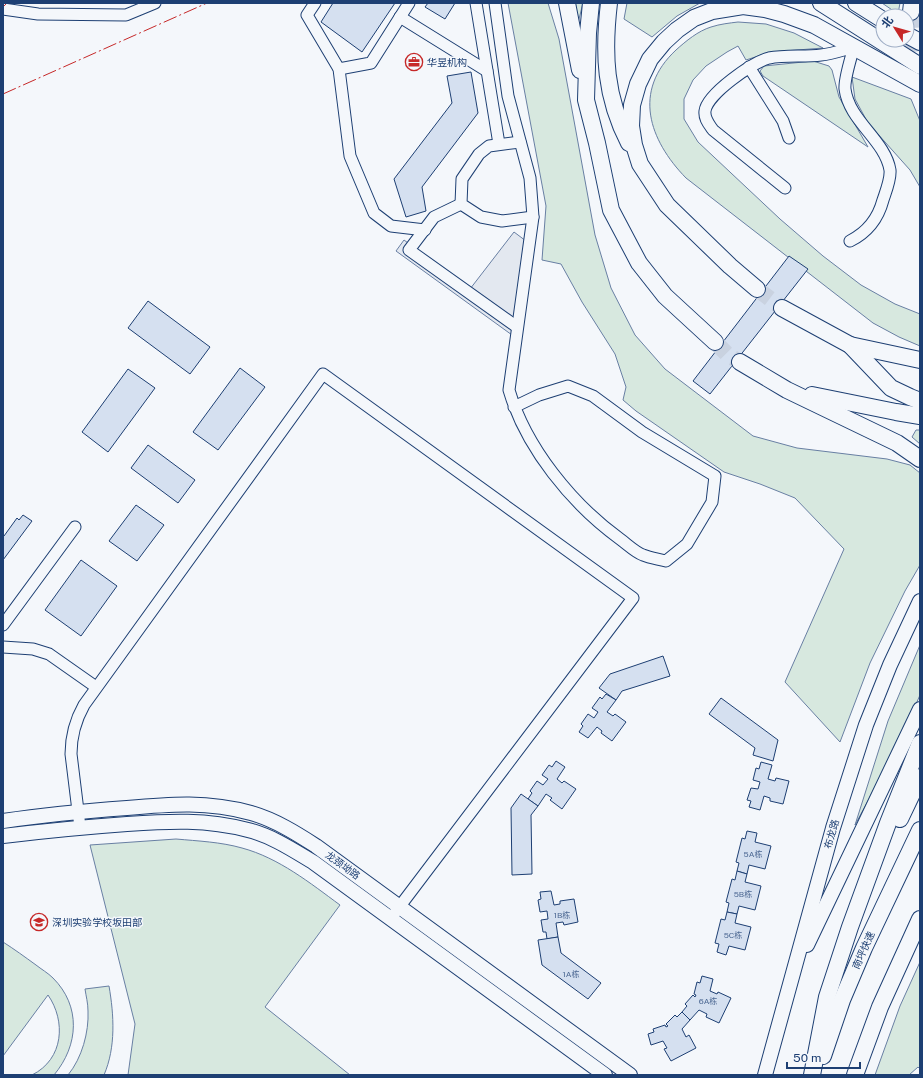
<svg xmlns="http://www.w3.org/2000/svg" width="923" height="1078" font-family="'Public Sans','Noto Sans SC',sans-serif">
<rect width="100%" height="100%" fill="#f4f7fb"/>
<g fill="#d7e8df" stroke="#687fa3">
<polygon points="508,3 548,3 559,39 595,235 611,288 635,335 665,369 753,436 797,448 887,459 910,465 920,473 920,565 905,591 870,663 840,742 785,682 844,549 795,498 760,484 724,472 636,411 623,400 626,387 615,354 582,302 561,264 542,260 546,206"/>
<polygon points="566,3 583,3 574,39"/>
<polygon points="627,3 700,3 677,16 652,37 624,19"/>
<polygon points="882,3 900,3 898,14"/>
<path d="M738,22L766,24L794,33L823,48L771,52L746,60L738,46L727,52L706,66L693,80L684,99V119L698,142L780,219L823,256L861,285L895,304L920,314V346L899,337L873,323L686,178C649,140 632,91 676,50C686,41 698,31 711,27C720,24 730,23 738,22Z"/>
<polygon points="813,61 829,66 832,70 839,97 868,147 763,76 760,71 764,66"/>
<polygon points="852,77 911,99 920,121 920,187 910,170 868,123 855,99"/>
<polygon points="916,430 920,430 920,444 912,437"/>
<polygon points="920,645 920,695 898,745 855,825 888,721"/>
<path d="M176,839C198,841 221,842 242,848C279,858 310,883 340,905L265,1007L350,1075H128L135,1024L90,845Z"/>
<path d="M3,942C14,949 25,957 36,965C41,969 48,973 53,978C81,1006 79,1045 54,1075H32C64,1059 66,1021 48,995L3,1056Z"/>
<polygon points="920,962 920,1069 918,1067 909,1075 875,1075 900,1006"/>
<path d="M109,986C114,1015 116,1047 104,1075H68C82,1058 89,1032 88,1011C88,1003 86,996 85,989Z"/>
</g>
<polygon fill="#e3e8f0" stroke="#687fa3" points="514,232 526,241 512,335 396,251 404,240 470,289"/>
<g fill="#d5e0f0" stroke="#1d3f73">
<polygon points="333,3 395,3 362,52 321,22"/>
<polygon points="428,3 455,3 445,19 425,7"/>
<polygon points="471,72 478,113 422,187 426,211 406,217 394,179 452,103 447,76"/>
<polygon points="789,256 808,269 710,394 693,381"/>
<polygon points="148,301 210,347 190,374 128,328"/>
<polygon points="240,368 265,387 218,450 193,432"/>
<polygon points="128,369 155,388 108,452 82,432"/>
<polygon points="148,445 195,480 178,503 131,468"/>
<polygon points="136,505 164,525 137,561 109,541"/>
<polygon points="23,515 32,521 3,560 3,535 4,536 17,518 19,520"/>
<polygon points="81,560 117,586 81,636 45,610"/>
<polygon points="663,656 670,676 622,691 616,700 599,688 610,674"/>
<polygon points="606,694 616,700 607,712 613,716 615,714 626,722 612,741 601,733 602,731 597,727 588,738 579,732 583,726 581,724 588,714 594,718 598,712 592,708 600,697 602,699"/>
<polygon points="721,698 778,740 773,761 753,755 755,748 709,714"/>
<polygon points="556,761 565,767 557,779 562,783 564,781 576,789 562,809 550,800 552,798 546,794 538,806 528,799 532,793 530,791 537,781 543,785 548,779 542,775 549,765 552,767"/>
<polygon points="761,762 772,765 768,779 775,781 776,778 789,781 783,804 770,801 770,798 764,796 760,810 749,807 751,801 747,800 751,788 758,789 760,782 753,780 756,768 759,769"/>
<polygon points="521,794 538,806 531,815 532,874 512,875 511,808"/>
<polygon points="747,831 757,833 755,842 771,846 765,869 749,865 747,874 737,871 739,863 736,862 742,838 745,839"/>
<polygon points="737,871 747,874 745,882 761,886 755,910 739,906 737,914 727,912 729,903 726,902 732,879 735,880"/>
<polygon points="551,891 554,905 560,904 560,901 574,899 578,922 564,925 563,922 556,923 558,937 547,939 546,932 543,932 541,920 548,919 547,911 540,912 538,900 541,899 540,892"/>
<polygon points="727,912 737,914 735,923 751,927 745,950 729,946 726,955 717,952 719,944 715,943 721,919 725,920"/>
<polygon points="558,937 561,953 601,983 588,999 542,965 538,940"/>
<polygon points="702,976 713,979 710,991 717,994 718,992 731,998 719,1023 706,1017 707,1014 699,1010 690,1020 682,1012 687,1006 685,1004 693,995 695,997 696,995 694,994 697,982 700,983"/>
<polygon points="682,1012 690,1020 682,1029 686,1037 689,1035 696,1048 671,1061 664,1049 667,1048 663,1041 651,1045 648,1034 654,1032 653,1029 665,1025 666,1027 668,1026 666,1024 675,1015 677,1017"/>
</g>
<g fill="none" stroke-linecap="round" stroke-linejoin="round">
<g stroke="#c9d2e0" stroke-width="16" stroke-dasharray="16 8" stroke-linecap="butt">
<polyline points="911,12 913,45 917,74"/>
<polyline points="757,289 782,308"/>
<polyline points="715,342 728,355 740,362"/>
</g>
<defs>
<g id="minor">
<polyline points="315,3 307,15 339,69 350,156 374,213 391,226 425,230"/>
<polyline points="476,3 499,144"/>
<path d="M495,3L508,96L530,178L533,217L509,390C526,448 572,504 620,539C627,544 635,552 643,555C650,558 659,559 666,561L687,544L712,502L715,476L642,432L593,396L568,386L539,395L514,407"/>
<polyline points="3,9 38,14 126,15 155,3"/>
<polyline points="400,17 487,71"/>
<polyline points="749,67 783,121 789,138"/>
<polyline points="339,69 371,63 409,3"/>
<polyline points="520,142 489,146 479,154 462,179 461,204 481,217 502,221 533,217"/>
<path d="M785,188L713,130C709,124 704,119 705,111C707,94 753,62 769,58C785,55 805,57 821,55C832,54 843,50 854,47C851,57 844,80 845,89C849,121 885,140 890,170C891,179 886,191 883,200C878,219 868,232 850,241"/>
<polyline points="461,204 434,217 409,250 517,327"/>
<polyline points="3,625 75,527"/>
<polyline points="3,647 33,649 49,654 96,687"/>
<path d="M80,827L71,754C71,736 75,721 84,705L323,374L633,598L394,914"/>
</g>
<g id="major">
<path d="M3,821C44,815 86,811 127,808C171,804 208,801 251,813C275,820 296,833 316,846L630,1075"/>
<path d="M3,836C44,831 86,827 127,824C170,821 206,819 248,830C272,836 293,850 313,862L605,1075"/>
<polyline points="807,945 920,709"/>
<polyline points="765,1075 833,828 866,725 890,665 920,601"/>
</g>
<g id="highway">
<polyline points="567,3 580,70"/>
<polyline points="591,3 588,33 586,100 597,143 611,210 639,263 665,296 715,342"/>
<path d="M609,3C603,54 605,97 629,143"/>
<polyline points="821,3 920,66"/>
<polyline points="856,3 883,20"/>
<polyline points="911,12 912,3"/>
<polyline points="907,35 920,42"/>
<polyline points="757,289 730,266 667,205 640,164 634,145 631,126 632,105 638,84 650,59 664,42 677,30 694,18 712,11 743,6 765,9 784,14 814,25 920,84"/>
<polyline points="782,308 850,345 891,388 910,397 920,401"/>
<polyline points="850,345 920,360"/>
<polyline points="740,362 787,390 897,443 920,459"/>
<polyline points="812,395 896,412 920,416"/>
<polyline points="900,819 920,777"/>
<polyline points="823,1056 842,1000 864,948 920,830"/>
<polyline points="812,1075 827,997 850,927 888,823 920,743"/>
<polyline points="855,1075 880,1007 920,919"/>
</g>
</defs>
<use href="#minor" stroke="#1d3f73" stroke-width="13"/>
<use href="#major" stroke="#1d3f73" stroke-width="16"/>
<use href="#highway" stroke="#1d3f73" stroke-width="18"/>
<use href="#minor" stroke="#f4f7fb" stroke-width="11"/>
<use href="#major" stroke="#f4f7fb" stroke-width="14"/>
<use href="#highway" stroke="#f4f7fb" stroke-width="16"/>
<g stroke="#c62828" stroke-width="1" stroke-dasharray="14 3 2 3" stroke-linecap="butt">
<polyline points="3,7 7,3"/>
<polyline points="3,94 207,3"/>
</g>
</g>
<defs>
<symbol id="office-ring" viewBox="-11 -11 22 22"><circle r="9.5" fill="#f4f7fb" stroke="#c62828" stroke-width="1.5"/><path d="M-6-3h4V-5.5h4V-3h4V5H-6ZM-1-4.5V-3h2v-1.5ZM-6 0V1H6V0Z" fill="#c62828"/></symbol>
<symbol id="school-ring" viewBox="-11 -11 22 22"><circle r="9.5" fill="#f4f7fb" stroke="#c62828" stroke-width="1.5"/><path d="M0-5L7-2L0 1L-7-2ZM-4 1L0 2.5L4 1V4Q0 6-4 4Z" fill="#c62828"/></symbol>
</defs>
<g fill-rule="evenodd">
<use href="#office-ring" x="404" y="52" width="20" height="20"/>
<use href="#school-ring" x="29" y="912" width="20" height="20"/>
</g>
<g text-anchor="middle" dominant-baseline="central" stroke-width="3" stroke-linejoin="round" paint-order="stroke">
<g font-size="8" fill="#4b6792">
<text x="753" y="854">5A栋</text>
<text x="743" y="894">5B栋</text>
<text x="562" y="915">1B栋</text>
<text x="733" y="935">5C栋</text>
<text x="571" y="974">1A栋</text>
<text x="708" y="1001">6A栋</text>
</g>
<g font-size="10" fill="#1d3f73" stroke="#f4f7fb" text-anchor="start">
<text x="427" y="62">华昱机构</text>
<text x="52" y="922">深圳实验学校坂田部</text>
</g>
<g font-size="10" fill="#1d3f73" stroke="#f4f7fb">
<text transform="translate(831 834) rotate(-74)">布龙路</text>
<text transform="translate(343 865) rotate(36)">龙颈坳路</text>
<text transform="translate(863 950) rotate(-66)">南坪快速</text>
</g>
</g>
<rect width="923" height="1078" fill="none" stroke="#1d3f73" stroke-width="8"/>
<g transform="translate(895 28) rotate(307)"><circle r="19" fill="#f4f7fb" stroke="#9eadc5"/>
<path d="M0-3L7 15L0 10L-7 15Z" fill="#c62828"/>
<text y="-6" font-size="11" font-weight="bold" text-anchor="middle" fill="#1d3f73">北</text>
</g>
<path d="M787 1062v6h73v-6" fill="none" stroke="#1d3f73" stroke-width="2"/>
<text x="793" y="1062" font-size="12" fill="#1d3f73" stroke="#f4f7fb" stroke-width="3" paint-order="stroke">50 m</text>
</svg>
